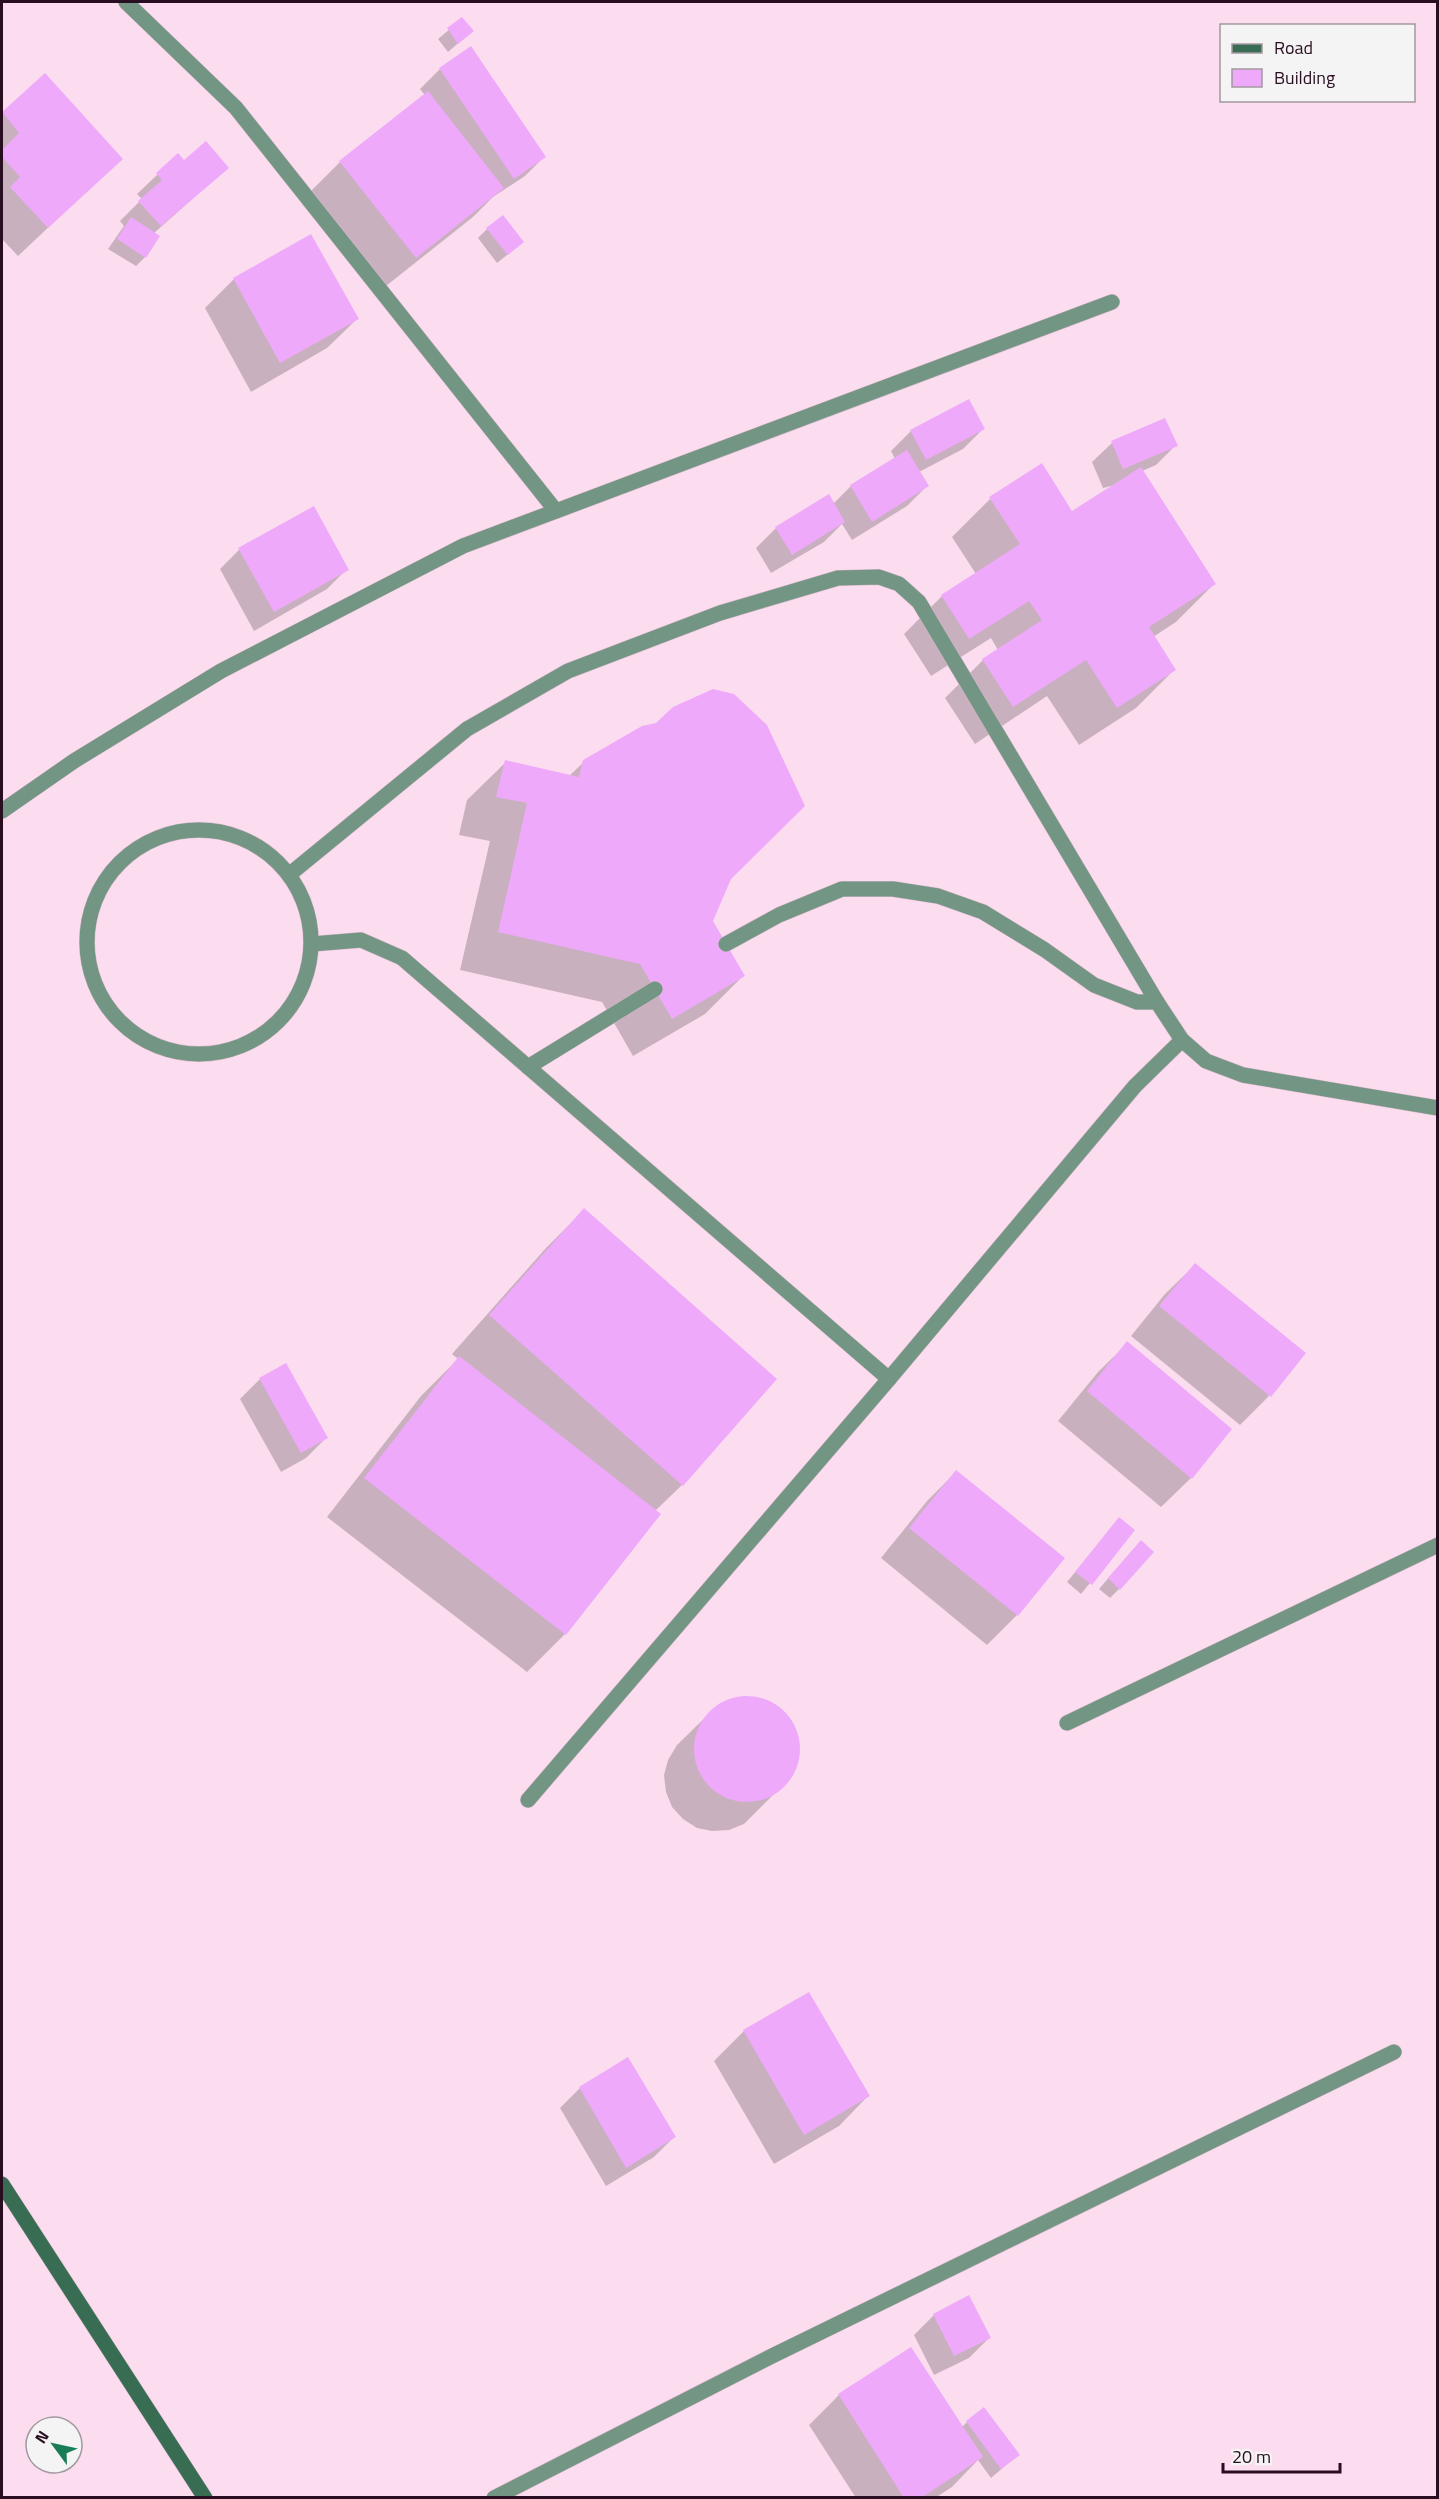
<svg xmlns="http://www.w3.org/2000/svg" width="1439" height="2499" font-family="'Titillium Web',sans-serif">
<rect width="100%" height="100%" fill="#fcddef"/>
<g fill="#0003">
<polygon points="462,19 472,31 448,52 438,39"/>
<polygon points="440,69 544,157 525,176 493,197 473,217 386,286 311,191 340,162 425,95 420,89"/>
<polygon points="44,75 121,159 18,256 2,239 2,114"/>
<polygon points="178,155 184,162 227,168 153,234 145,257 136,266 108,249 124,226 120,221 142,199 137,194"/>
<polygon points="487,229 512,251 497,263 478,238"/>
<polygon points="234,279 357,319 327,348 251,392 205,308"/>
<polygon points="983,429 963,449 919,472 927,486 907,506 852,540 842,524 824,542 771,573 756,548 776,528 833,504 851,486 895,459 891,451 911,431"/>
<polygon points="1112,443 1176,445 1156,465 1142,471 1214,584 1176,622 1153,637 1174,670 1136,708 1079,745 1047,696 975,744 945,698 983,660 998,650 991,638 931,676 904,634 942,596 976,574 952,537 990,499 1072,513 1115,485 1103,488 1092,462"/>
<polygon points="239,550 347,569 327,589 254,631 220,569"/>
<polygon points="506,762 569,776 584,762 711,921 743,976 705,1014 633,1056 602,1002 460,970 490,841 459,835 467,800"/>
<polygon points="584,1210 775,1379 682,1485 655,1511 565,1634 527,1672 327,1517 421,1396 458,1359 452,1354 546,1248"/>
<polygon points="1195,1265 1269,1396 1240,1425 1131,1336 1165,1294"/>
<polygon points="1128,1343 1191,1478 1161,1507 1058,1421 1098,1372"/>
<polygon points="260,1379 326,1438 306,1458 281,1472 240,1399"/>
<polygon points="956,1472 1063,1559 1017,1615 987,1645 881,1558 927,1501"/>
<polygon points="1119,1519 1133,1530 1081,1594 1067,1582"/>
<polygon points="1131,1552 1119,1589 1110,1598 1099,1589"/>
<polygon points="751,1697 767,1700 780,1709 791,1721 798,1736 799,1753 795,1768 786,1782 744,1824 729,1830 712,1831 697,1828 683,1819 672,1807 666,1792 664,1775 668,1760 677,1745 719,1704 735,1698"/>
<polygon points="808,1994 868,2096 839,2126 774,2164 714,2061 744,2031"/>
<polygon points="580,2088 674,2137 654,2157 606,2186 560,2108"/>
<polygon points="934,2315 989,2338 969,2358 934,2375 914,2335"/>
<polygon points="911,2349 962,2427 967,2422 1018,2455 991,2478 978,2460 952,2487 935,2498 856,2498 809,2425 839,2395"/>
</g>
<g fill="#efa9fa">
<polygon points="462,17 474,31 458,44 447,28"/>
<polygon points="471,46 546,157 514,179 439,68"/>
<polygon points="45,73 123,159 48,228 10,187 20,177 2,157 2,150 19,133 2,112"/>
<polygon points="428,91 504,188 416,258 339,161"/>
<polygon points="206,141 229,168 161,226 138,201 162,180 156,173 178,153 184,160"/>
<polygon points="503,215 524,242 508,255 486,228"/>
<polygon points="131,217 160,236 146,258 117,239"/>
<polygon points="311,234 359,319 280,363 233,278"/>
<polygon points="969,399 985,429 926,460 910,430"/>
<polygon points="1165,418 1178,446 1123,469 1111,441"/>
<polygon points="907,450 929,486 872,522 850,485"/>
<polygon points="1042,463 1072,511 1141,467 1216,584 1149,627 1176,670 1117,708 1086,660 1013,707 982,659 1042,620 1029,601 969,639 941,595 1020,544 989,497"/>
<polygon points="829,494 845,522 792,555 775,527"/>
<polygon points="314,506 349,570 274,612 238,548"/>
<polygon points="713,689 734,694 767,725 805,806 731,879 713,921 745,976 672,1019 640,964 498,932 527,803 496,797 505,760 579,777 583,760 642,726 656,723 673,707"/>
<polygon points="584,1208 777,1379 683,1486 489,1315"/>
<polygon points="1195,1263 1306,1353 1271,1397 1159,1306"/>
<polygon points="1127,1341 1232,1429 1192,1479 1087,1391"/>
<polygon points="459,1356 661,1514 566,1635 364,1478"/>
<polygon points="286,1363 328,1438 301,1453 259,1378"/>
<polygon points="956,1470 1065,1558 1018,1616 909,1528"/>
<polygon points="1119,1517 1135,1530 1092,1585 1075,1572"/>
<polygon points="1141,1540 1154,1552 1120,1590 1108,1578"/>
<circle cx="747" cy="1749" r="53"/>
<polygon points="809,1992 870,2096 804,2135 743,2030"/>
<polygon points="628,2057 676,2137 626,2168 579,2087"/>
<polygon points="969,2295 991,2338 954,2356 933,2314"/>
<polygon points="911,2347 983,2457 921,2498 904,2498 838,2394"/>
<polygon points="984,2407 1020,2455 1001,2469 966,2421"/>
</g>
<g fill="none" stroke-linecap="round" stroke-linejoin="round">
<defs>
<g id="lane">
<circle cx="199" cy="942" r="112"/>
<polyline points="290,874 467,729 568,671 720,613 838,578 879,577 899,584 919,602 1157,1002 1182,1040 1206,1061 1243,1075 1438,1108"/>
<polyline points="312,944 361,940 402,958 889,1379"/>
<polyline points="726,944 779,915 842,889 893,889 938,896 983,912 1045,950 1094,985 1137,1002 1157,1002"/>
<polyline points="528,1067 655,989"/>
<polyline points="1067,1723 1438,1545"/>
<polyline points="528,1800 889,1379 1135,1086 1182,1040"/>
</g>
<g id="street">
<polyline points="126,2 236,108 556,511"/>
<polyline points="2,811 74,761 221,671 463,546 1112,302"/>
<polyline points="494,2498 772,2356 1394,2052"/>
</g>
<polyline id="secondary" points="2,2184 205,2498"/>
</defs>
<use href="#lane" stroke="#d6b8ca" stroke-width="16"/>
<use href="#street" stroke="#d6b8ca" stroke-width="16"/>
<use href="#secondary" stroke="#d6b8ca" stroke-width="16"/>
<use href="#lane" stroke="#739583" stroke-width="15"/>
<use href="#street" stroke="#739583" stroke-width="15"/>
<use href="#secondary" stroke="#386d54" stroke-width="15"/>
</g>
<rect width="1439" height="2499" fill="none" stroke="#280e20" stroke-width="6"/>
<rect x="1220" y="24" width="195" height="78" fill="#f4f4f4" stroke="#a2989f" stroke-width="1.5"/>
<rect x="1232" y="44" width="30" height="9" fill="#386d54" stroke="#a2989f" stroke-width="1.5"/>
<text x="1274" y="54" font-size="18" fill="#280e20">Road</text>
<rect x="1232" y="69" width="30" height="18" fill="#efa9fa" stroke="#a2989f" stroke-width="1.5"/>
<text x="1274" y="84" font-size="18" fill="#280e20">Building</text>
<g transform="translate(54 2445) rotate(303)"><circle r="28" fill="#f4f4f4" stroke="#a2989f" stroke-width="1.5"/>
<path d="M0-4.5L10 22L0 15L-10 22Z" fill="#197e57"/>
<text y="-9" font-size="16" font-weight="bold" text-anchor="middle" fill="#280e20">N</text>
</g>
<path d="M1223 2463v9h117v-9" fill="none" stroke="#280e20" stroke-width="3"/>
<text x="1232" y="2463" font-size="18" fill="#280e20" stroke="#f4f4f4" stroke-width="4.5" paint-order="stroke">20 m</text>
</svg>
